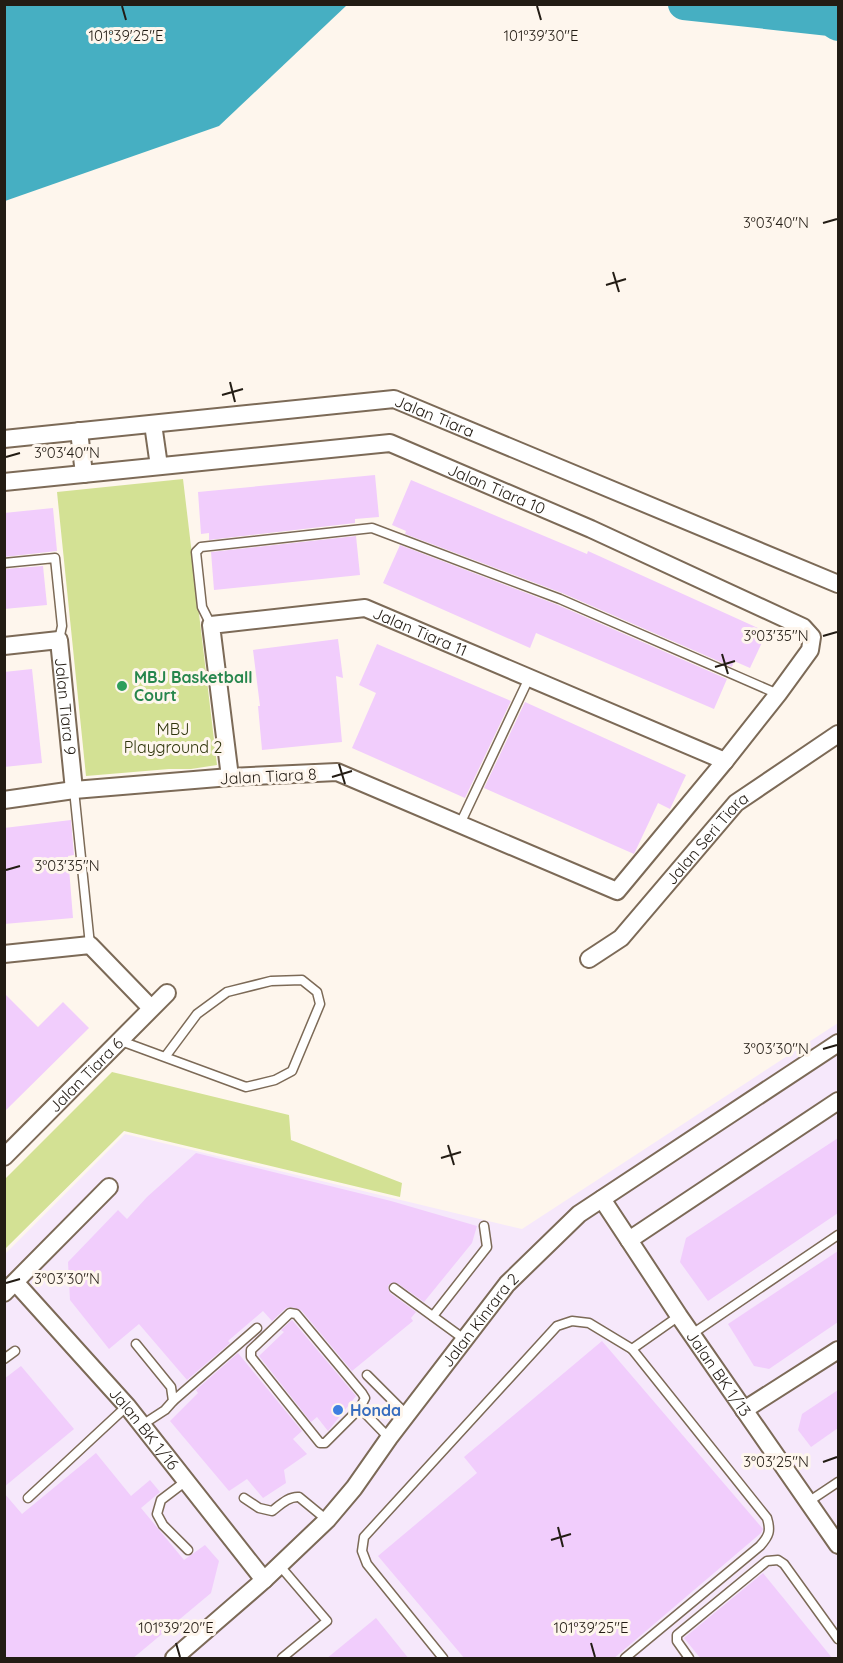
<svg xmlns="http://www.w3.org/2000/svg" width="843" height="1663" font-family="Quicksand,sans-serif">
<rect width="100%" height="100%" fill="#fef6ed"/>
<polygon fill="#f6e8fb" points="838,1023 838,1658 5,1658 5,1254 125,1134 522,1229"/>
<g fill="#d3e194">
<polygon points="183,479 217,765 191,769 169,769 86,776 57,492"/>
<polygon points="112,1072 289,1115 291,1140 402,1183 400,1197 124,1131 5,1249 5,1179"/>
</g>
<polygon fill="#46afc2" points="4,5 5,4 347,5 219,126 5,201"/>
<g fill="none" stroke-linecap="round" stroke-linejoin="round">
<polyline stroke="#46afc2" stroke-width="32" points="684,4 830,20 838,25"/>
</g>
<g fill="#f1cdfc">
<polygon points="375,475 379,517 355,519 355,523 209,540 209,533 201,534 198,492"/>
<polygon points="411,480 587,554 588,551 767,632 750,668 734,661 732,667 562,593 405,534 406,531 392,525"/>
<polygon points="53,508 57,551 4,557 4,513"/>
<polygon points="356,536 360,575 214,590 211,552"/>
<polygon points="400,545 558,605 727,679 714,709 536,633 530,648 383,583"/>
<polygon points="43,566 47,605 4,609 4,569"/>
<polygon points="338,639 343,678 336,676 342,742 262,750 258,706 260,706 253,650"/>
<polygon points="377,644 511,701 465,798 352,748 376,693 359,685"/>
<polygon points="32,669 42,763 4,767 4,672"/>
<polygon points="525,702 686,775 670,809 658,803 634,854 484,788"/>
<polygon points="71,820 74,855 68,856 73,918 4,924 4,828"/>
<polygon points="4,993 38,1027 63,1002 89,1028 4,1112"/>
<polygon points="838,1138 838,1213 708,1301 680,1262 686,1238"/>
<polygon points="196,1153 391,1201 477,1226 472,1243 424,1302 397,1283 389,1284 388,1288 390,1293 416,1312 411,1318 413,1321 352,1371 301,1310 291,1307 286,1308 272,1321 263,1311 228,1341 230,1343 187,1380 139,1324 109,1349 70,1300 68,1262 118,1210 127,1219 147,1197"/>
<polygon points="838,1251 838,1322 769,1369 754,1366 728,1324"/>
<polygon points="292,1320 356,1396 328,1431 317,1417 311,1422 259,1356 284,1332 281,1330"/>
<polygon points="602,1341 763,1529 761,1533 613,1659 465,1659 378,1556 477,1473 464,1457"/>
<polygon points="238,1353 302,1431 293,1439 307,1454 284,1470 286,1483 263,1498 247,1479 229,1491 170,1421 198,1393 196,1390"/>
<polygon points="21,1366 74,1429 4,1487 4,1379"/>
<polygon points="838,1390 838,1428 811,1447 798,1430 802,1414"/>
<polygon points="96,1453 131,1496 150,1480 160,1492 141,1508 184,1560 205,1545 219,1561 211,1593 132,1659 4,1659 4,1493 22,1514"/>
<polygon points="763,1573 833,1659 701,1659 684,1638"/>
<polygon points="376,1618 409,1659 326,1659"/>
</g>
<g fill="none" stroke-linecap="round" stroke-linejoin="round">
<defs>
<g id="lane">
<polyline points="4,563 55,558 62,626 59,640"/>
<polyline points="211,625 202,607 196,552 201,547 372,528 560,599 778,694"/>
<polyline points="74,790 90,945"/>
<polyline points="460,824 529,678"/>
<polyline points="121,1041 246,1087 275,1080 292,1071 320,1004 317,992 302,980 271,981 227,992 197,1014 165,1057"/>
<polyline points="394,1288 464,1339"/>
<polyline points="433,1316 487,1247 484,1226"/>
<polyline points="692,1334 838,1235"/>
<polyline points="136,1344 171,1387 173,1401 165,1410 142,1425"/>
<polyline points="4,1359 15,1351"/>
<polyline points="367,1375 407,1415"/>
<polyline points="173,1401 257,1328"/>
<polyline points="360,1408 325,1443 320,1443 251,1357 251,1350 290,1313 296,1314 362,1393 365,1398 360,1408 389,1438"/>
<polyline points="186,1481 161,1500 157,1514 163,1525 188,1550"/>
<polyline points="28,1498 127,1406"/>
<path d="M244,1498L259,1508L272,1511C280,1505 289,1496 299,1497L327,1520"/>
<polyline points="808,1502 838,1482"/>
<polyline points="280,1566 327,1621 282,1658"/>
<polyline points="443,1658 367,1564 362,1551 364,1537 557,1326 572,1321 589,1323 632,1349 679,1316"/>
<path d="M625,1658L760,1546C769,1536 771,1531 767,1518L632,1349"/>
<polyline points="689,1658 677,1641 677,1635 767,1561 778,1560 784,1564 838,1639"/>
</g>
<g id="street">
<polyline points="153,424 159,466"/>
<polyline points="79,431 84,474"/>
<path id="s1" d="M4,439L394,399L838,584"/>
<path id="s2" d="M4,482L390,443L591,529L803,627L812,637L810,650L778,694L725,761L617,891L337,772L230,777L74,790L4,800"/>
<path id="s3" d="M4,646L59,640L74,790"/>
<path id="s4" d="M230,777L211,625L365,608L725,761"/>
<polyline points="4,954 90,945 151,1008"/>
<path id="s5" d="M589,959L621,938L736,803L838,734"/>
<path id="s6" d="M4,1157L167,993"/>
<path id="s7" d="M602,1199L679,1316L838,1545"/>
<polyline points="629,1240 838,1101"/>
<path id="s8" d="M16,1283L127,1406L264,1580"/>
<polyline points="4,1293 109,1187"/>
<polyline points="744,1410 838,1350"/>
<path id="s9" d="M174,1658L264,1580L327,1520L354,1488L389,1438L507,1284L579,1214L838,1043"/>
</g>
</defs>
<use href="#lane" stroke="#7c6a57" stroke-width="11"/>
<use href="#street" stroke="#7c6a57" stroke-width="20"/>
<use href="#lane" stroke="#fff" stroke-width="8"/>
<use href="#street" stroke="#fff" stroke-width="16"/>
</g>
<path fill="none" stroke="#231c14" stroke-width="2" d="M122,6L126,20M537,6L541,20M823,223L837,219M613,272L619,292M606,285L626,279M230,382L235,402M222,395L243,389M6,457L20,453M823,636L837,632M722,654L728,674M715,667L735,661M339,764L345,784M332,777L352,771M6,870L20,866M823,1049L837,1045M448,1145L454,1165M441,1158L461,1152M6,1283L20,1279M823,1462L837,1457M558,1527L563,1547M551,1540L571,1534M176,1643L180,1657M591,1643L595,1657"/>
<circle fill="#2e9e5b" stroke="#fef6ed" stroke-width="2" cx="122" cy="686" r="6"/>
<circle fill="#3f7fe0" stroke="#fef6ed" stroke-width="2" cx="338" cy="1410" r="6"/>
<g text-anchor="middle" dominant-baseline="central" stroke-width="6" stroke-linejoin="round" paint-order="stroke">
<g font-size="16" fill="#231c14" stroke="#fef6ed">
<text stroke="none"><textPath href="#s1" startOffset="436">Jalan Tiara</textPath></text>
<text stroke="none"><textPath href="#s2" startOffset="504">Jalan Tiara 10</textPath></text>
<text stroke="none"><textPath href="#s4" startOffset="368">Jalan Tiara 11</textPath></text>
<text stroke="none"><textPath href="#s3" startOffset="122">Jalan Tiara 9</textPath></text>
<text transform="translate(268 776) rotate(-3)">Jalan Tiara 8</text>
<text stroke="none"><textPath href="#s5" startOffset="170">Jalan Seri Tiara</textPath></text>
<text stroke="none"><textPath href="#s6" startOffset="116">Jalan Tiara 6</textPath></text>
<text stroke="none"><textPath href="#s9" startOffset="458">Jalan Kinrara 2</textPath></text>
<text stroke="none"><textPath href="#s7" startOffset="210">Jalan BK 1/13</textPath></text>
<text stroke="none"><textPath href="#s8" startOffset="194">Jalan BK 1/16</textPath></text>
</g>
<g font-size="16" font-weight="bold" fill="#27864d" stroke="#fef6ed" text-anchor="start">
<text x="134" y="677">MBJ Basketball<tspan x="134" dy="18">Court</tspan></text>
</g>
<g font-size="16" fill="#2f350c" stroke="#fef6ed">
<text x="173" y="729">MBJ<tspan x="173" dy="18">Playground 2</tspan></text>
</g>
<g font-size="16" font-weight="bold" fill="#366cbe" stroke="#fef6ed" text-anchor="start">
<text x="350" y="1410">Honda</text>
</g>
</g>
<g font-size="15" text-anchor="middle" fill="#231c14" stroke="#fef6ed" stroke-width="6" stroke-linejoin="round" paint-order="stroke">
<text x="126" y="41">101°39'25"E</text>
<text x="541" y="41">101°39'30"E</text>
<text x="776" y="228">3°03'40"N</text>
<text x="67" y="458">3°03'40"N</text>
<text x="776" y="641">3°03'35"N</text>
<text x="67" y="871">3°03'35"N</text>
<text x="776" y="1054">3°03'30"N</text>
<text x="67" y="1284">3°03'30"N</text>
<text x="776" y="1467">3°03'25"N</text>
<text x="176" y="1633">101°39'20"E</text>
<text x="591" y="1633">101°39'25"E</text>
</g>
<rect width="843" height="1663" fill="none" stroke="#231c14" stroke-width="12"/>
</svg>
